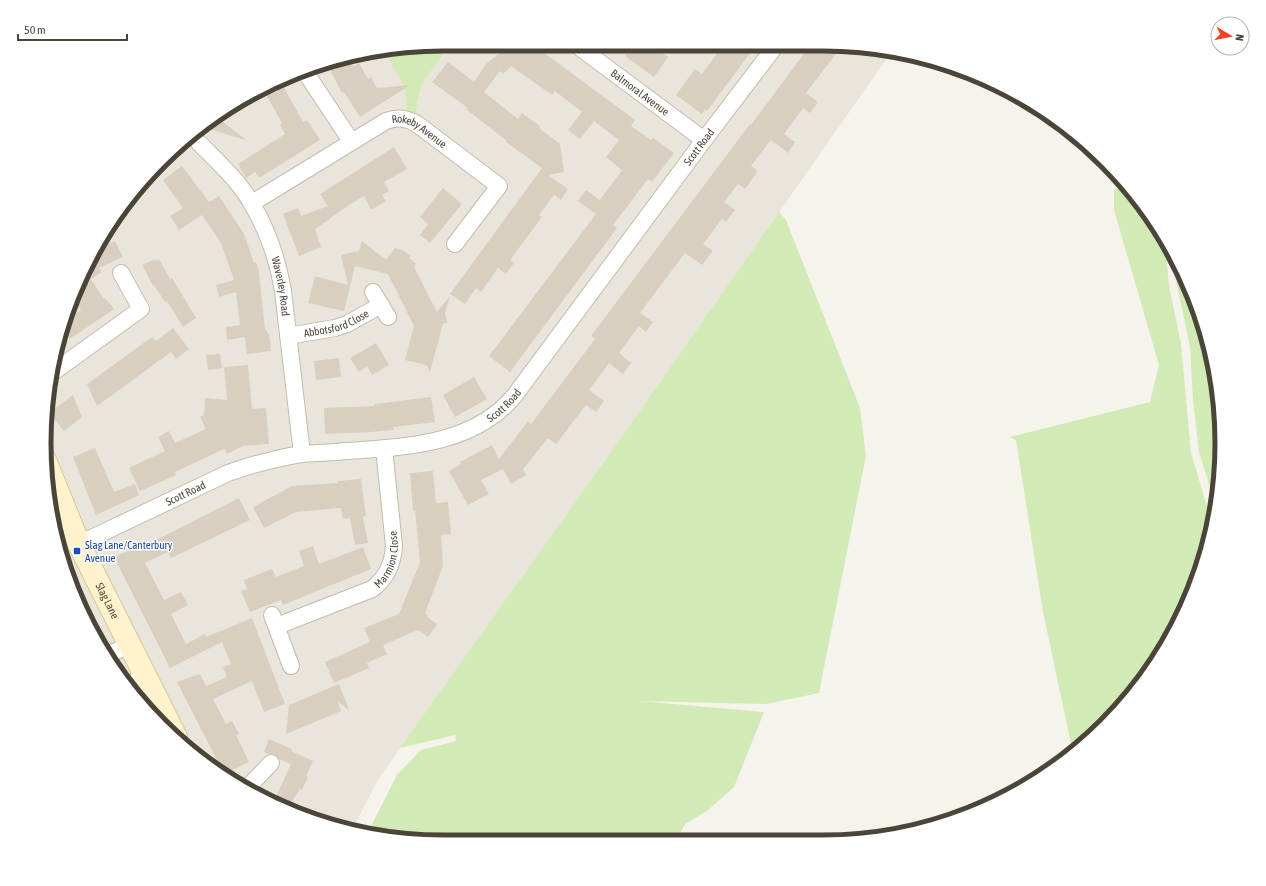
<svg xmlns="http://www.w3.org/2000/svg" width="1266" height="886" font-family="'Asap Condensed',sans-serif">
<rect width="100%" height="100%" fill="#f6f3ec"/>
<g fill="#eae5da">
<polygon points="443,44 823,44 892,51 618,442 379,778 352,830 290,812 221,775 196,754 95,555 46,438 47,391 74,290 111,222 143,180 222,111 290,74 340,58"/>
<polygon points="49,503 147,709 126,686 85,620 52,521"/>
</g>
<g fill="#d2eab5">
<polygon points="443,44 450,44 421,85 415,115 407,111 405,88 385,52"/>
<polygon points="1125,185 1155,222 1165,240 1169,286 1181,344 1191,453 1213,526 1192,596 1155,665 1105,725 1073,753 1043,612 1016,440 1010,437 1150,402 1159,365 1114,210 1114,190"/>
<polygon points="779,212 786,220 860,408 866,456 819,693 766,704 639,701 764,712 734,787 707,811 685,824 676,842 443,842 367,834 397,775 421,750 456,741 455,735 400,748 618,442"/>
<polygon points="1173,255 1192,291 1214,365 1222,443 1216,507 1199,452 1193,400 1190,347 1174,271"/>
</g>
<g fill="#d8cfc1">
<polygon points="498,44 532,44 635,120 631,126 651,140 653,138 674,153 652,182 648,179 613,225 617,228 510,372 489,356 596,214 578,201 586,190 600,200 622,170 606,157 619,140 594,121 580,139 568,130 582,112 555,91 552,95 511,66 503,74 500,71 484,92 518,119 522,113 540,126 539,128 560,144 564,172 548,175 568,189 561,200 554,195 539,215 542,217 510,260 514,263 506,274 498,268 481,292 476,288 465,304 450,294 542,168 506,142 507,141 466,109 468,108 432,82 448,62 474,82 486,64 502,51"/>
<polygon points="616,44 650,44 668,57 654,77 625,56 628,52"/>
<polygon points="724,44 757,44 707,111 705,109 702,114 676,95 695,69 702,74"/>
<polygon points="811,44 840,46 834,53 836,54 806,93 818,102 810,113 803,108 784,134 795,142 788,153 771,140 751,166 758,171 745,189 738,184 724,202 735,210 726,222 722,219 703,244 713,251 702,265 685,253 640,313 653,322 646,332 639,326 619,353 631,363 623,374 609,363 589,390 604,401 596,412 586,405 556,444 548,438 523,469 526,475 511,484 503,469 481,480 489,494 468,505 449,471 461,464 460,462 492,445 499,459 528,421 531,424 595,339 591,336 750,124 751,125"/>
<polygon points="348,57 354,67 359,63 368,79 371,77 377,88 410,85 360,117 344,92 342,93 326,62 340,58"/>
<polygon points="280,80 303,122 307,120 320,140 259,178 255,172 246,178 238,164 285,134 280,125 282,123 263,89"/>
<polygon points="227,108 223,122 245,139 245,140 203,127 222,111"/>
<polygon points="394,147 407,169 384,182 389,191 382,195 386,201 371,210 364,196 349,205 330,218 330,219 315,229 321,247 299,256 283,214 298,208 301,216 328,206 320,194"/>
<polygon points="182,166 209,202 219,196 244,234 254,263 256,262 259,272 265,330 267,330 267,333 269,333 271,351 247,354 245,337 227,340 226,327 240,325 236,292 219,297 216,285 234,280 221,243 202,215 179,230 170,216 183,208 163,180"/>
<polygon points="443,188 462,204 430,243 420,235 428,224 420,217"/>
<polygon points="115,241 123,257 99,268 102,272 91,279 104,299 105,298 114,309 70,339 64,329 66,320 81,310 73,296 74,290 77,285 89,278 87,274 82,277 96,250"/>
<polygon points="362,241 386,260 395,248 404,251 411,256 409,258 416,264 414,267 437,312 450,296 445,313 447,323 443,324 430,372 426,365 405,360 414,326 388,274 355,266 344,311 308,303 315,276 348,285 341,255 359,251"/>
<polygon points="155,259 156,261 159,259 170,279 172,278 196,318 183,327 167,301 165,302 154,285 153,286 142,265"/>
<polygon points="173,328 189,349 176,359 171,352 97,406 87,384 152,337 156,341"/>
<polygon points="376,343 389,365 372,375 367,366 359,372 350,358"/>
<polygon points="220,354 222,368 208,370 206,355"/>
<polygon points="339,358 341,377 316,380 314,361"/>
<polygon points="248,365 252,409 266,408 269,444 243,446 227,454 224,449 175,472 176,475 140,491 129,468 165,451 158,437 169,431 175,443 206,429 200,417 204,415 205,398 227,400 224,367"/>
<polygon points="474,377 487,399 455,417 443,395"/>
<polygon points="73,395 82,417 64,431 49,413"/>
<polygon points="431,397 435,422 393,427 394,430 371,432 325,434 324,408 375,406 375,404"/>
<polygon points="95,448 114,492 135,484 139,495 96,515 73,457"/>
<polygon points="433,471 436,503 448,502 451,534 441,535 443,566 425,613 428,616 427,617 437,624 428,637 418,630 383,645 387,654 367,663 369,668 334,683 325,662 370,642 364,628 399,614 420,562 415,510 413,511 410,473"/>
<polygon points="361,479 366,516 363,517 368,543 355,545 350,518 343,519 341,508 296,512 264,528 253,507 292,486 338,483 338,481"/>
<polygon points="239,498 250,520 171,558 168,552 145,563 164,600 181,592 188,605 171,614 186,644 205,634 206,637 252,618 285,704 264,712 252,681 213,699 226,724 232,721 239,734 236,735 249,762 224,774 177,682 200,674 206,686 227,677 223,667 231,664 222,642 170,668 114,557 137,547 138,549"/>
<polygon points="313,546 319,564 363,547 371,569 283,605 281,600 250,612 241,591 247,589 244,580 272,569 276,577 304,566 299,551"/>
<polygon points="339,684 349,710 338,702 341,711 286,734 289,705"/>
<polygon points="269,739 292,749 291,751 313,761 306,776 308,777 302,790 300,789 286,810 273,803 291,764 279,759 274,754 268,754 264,752"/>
</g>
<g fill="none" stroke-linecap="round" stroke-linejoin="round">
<defs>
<polyline id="lane" points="138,669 131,684 139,700"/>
<g id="street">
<path id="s1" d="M575,44L704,140"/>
<polyline points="304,70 351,141"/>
<path id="s2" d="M199,143C218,162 239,181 252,204C268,231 278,261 283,291L302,454"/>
<path id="s3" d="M252,203L386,121C398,117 406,118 417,124L499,186L455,244"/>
<polyline points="373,292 388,317"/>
<path id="s4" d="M288,336L335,328L347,324L381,305"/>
<polyline points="52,373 141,309 121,273"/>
<path id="s5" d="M79,544L228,473C251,465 277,458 301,454C312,453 324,453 335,452C397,447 472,448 515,395L704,140L777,44"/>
<polyline points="272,615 291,666"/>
<path id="s6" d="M277,626L372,589C387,578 393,564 394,546L384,448"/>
<polyline points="107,655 130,645"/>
<polyline points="245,787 250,785 271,763"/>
</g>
<g id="secondary">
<path id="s7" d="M45,460L79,544L176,737"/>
</g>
</defs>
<use href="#lane" stroke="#c2bbae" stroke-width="10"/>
<use href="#street" stroke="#c2bbae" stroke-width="18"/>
<use href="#secondary" stroke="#d6c79b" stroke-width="24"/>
<use href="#lane" stroke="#fff" stroke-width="8"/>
<use href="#street" stroke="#fff" stroke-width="16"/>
<use href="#secondary" stroke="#fff3cd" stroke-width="22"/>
</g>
<rect fill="#1a4fb4" stroke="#fff" stroke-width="1.5" x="73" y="547" width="8" height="8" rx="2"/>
<g text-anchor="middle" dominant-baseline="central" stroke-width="3" stroke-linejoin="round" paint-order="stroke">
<g font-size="11" fill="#4b4439" stroke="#fff">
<text stroke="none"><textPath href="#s1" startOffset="81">Balmoral Avenue</textPath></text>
<text stroke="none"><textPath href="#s3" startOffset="194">Rokeby Avenue</textPath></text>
<text stroke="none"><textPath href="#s5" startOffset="778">Scott Road</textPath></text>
<text stroke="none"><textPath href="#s2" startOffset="169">Waverley Road</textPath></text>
<text stroke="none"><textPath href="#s4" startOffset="50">Abbotsford Close</textPath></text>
<text stroke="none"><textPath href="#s5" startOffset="454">Scott Road</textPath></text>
<text stroke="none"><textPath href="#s5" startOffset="118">Scott Road</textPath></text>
<text stroke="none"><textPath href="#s6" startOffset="137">Marmion Close</textPath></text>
<text stroke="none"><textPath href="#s7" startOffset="154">Slag Lane</textPath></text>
</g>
<g font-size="11" fill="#164399" stroke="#fff" text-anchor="start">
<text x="85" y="545">Slag Lane/Canterbury<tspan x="85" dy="13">Avenue</tspan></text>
</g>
</g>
<path d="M0 0H1266V886H0ZM443 51H823A392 392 0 0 1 1215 443V443A392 392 0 0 1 823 835H443A392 392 0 0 1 51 443V443A392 392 0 0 1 443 51Z" fill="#fff" fill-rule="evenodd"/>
<path fill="none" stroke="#4b4439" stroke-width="5" d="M443 51H823A392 392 0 0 1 1215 443V443A392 392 0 0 1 823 835H443A392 392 0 0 1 51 443V443A392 392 0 0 1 443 51Z"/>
<g transform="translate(1230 36) rotate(100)"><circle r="19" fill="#ffffff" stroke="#b7b4b0"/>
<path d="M0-3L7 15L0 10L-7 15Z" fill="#fc3f1d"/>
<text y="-6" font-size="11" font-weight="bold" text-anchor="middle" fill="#4b4439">N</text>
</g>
<path d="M18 34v6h109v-6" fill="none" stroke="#4b4439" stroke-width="2"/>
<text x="24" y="34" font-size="12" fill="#4b4439" stroke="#ffffff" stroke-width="3" paint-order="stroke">50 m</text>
</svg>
